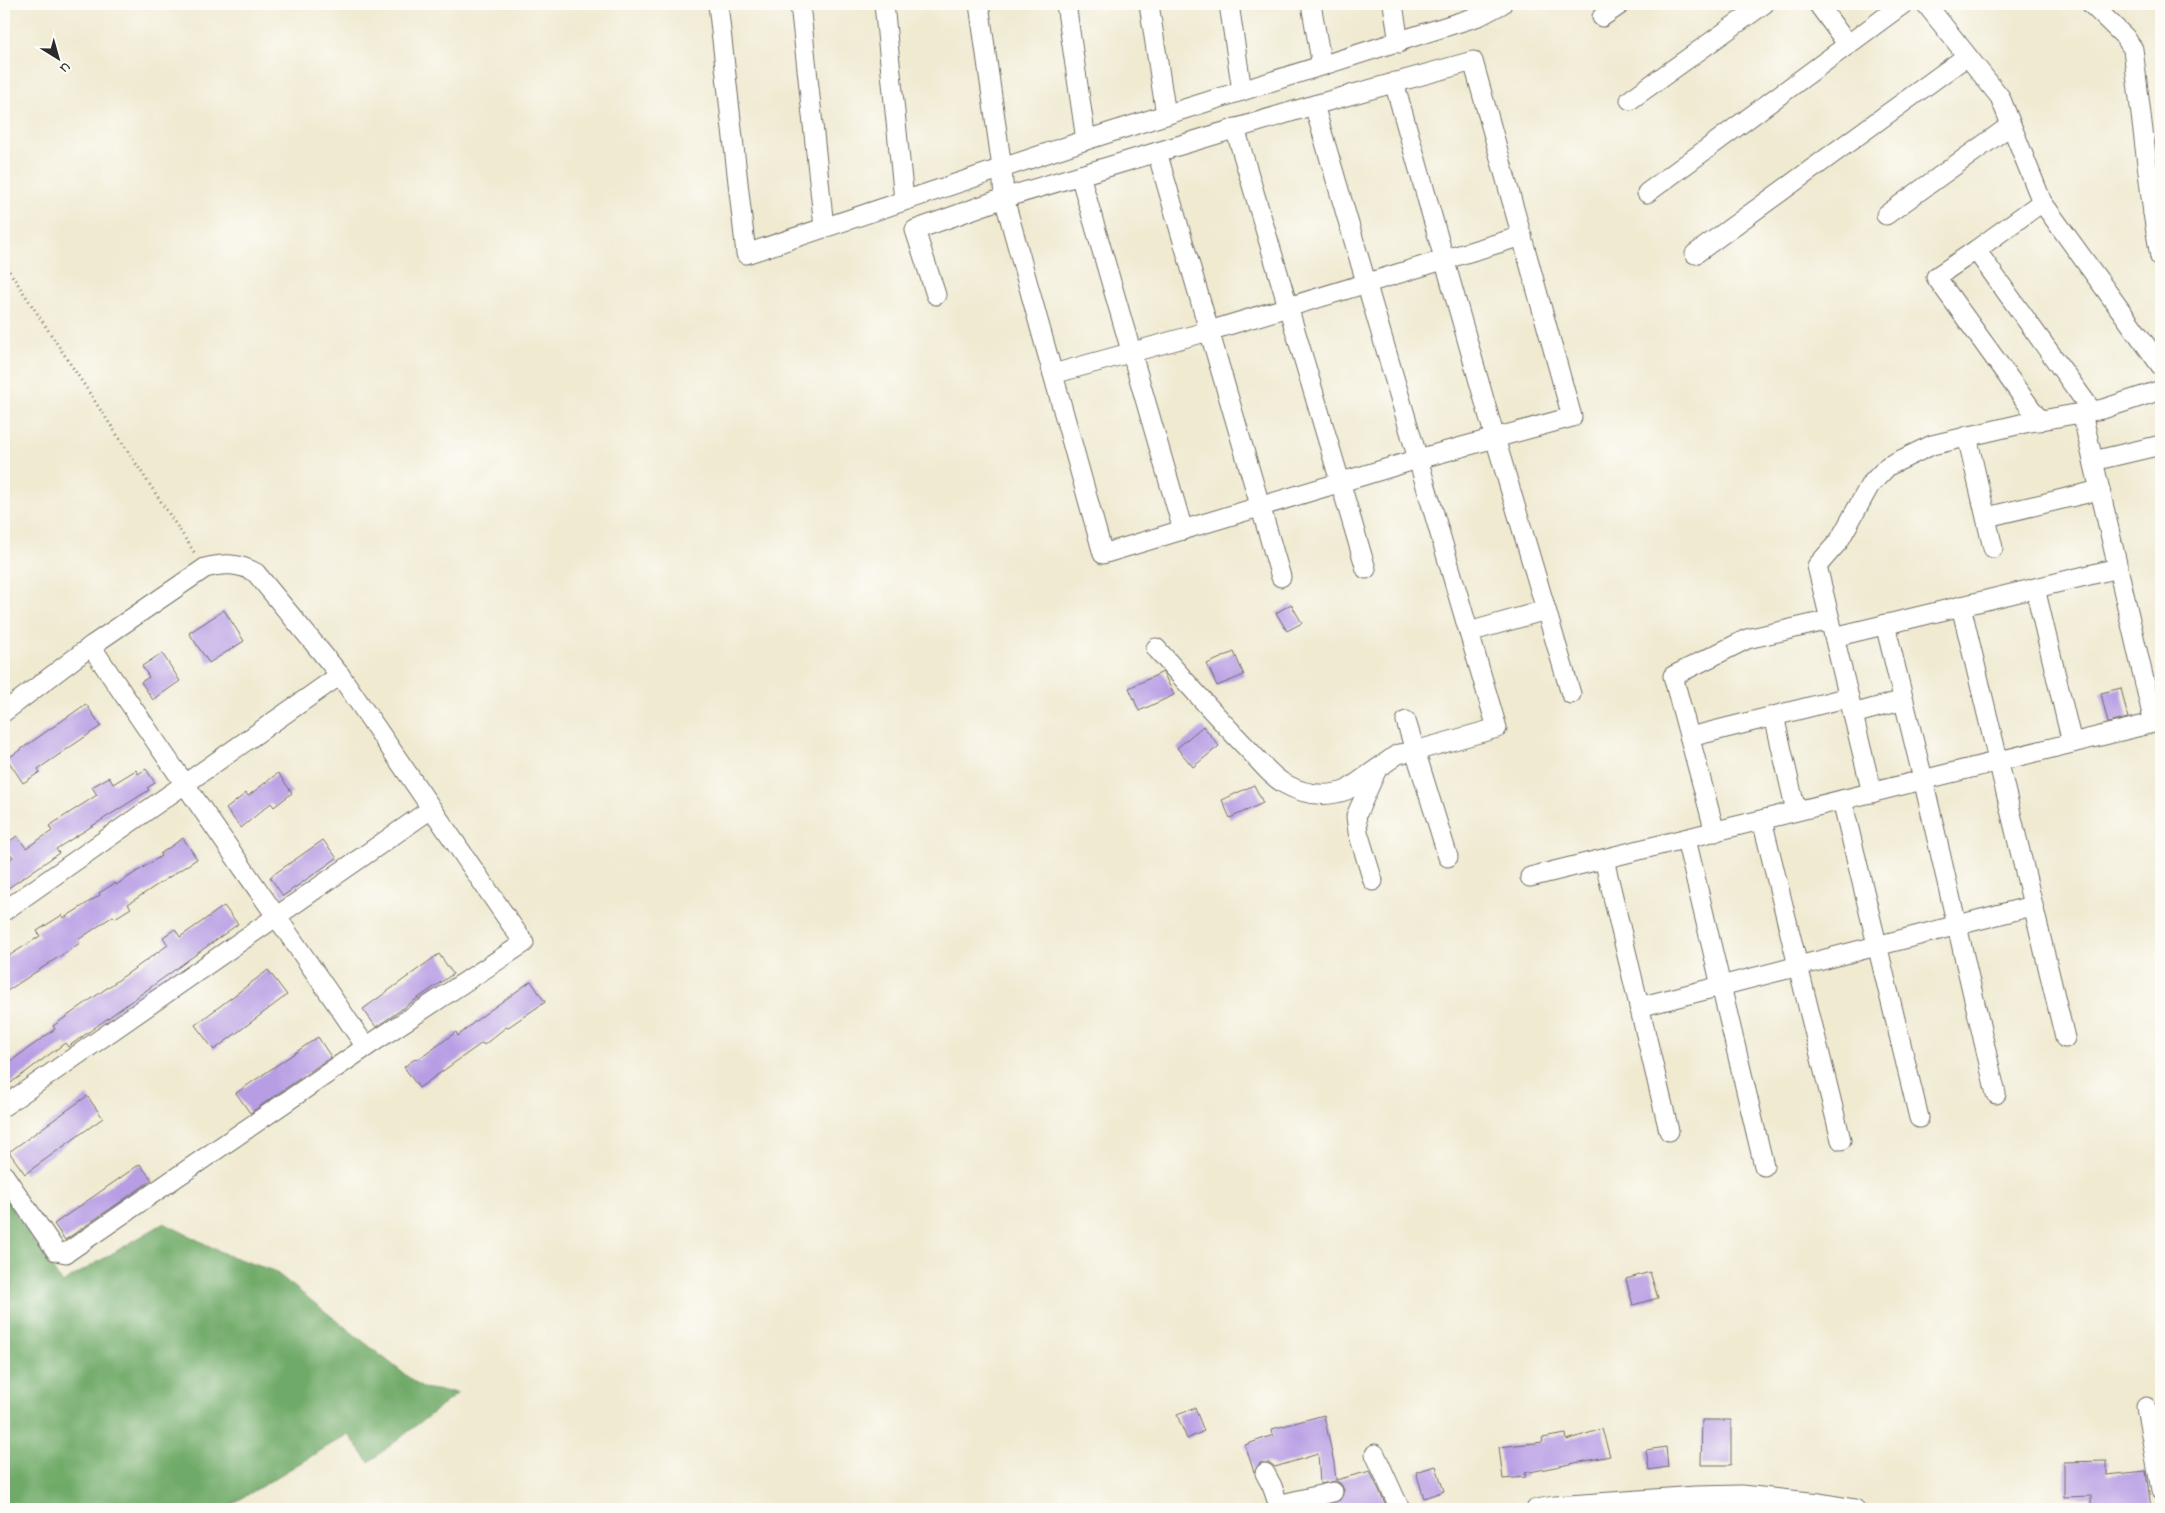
<svg xmlns="http://www.w3.org/2000/svg" width="2165" height="1513" font-family="'Indie Flower',sans-serif">
<rect width="100%" height="100%" fill="#fdfcf7"/>
<filter id="ink" filterUnits="userSpaceOnUse"><feTurbulence type="fractalNoise" baseFrequency=".02" numOctaves="2"/><feDisplacementMap in="SourceGraphic" scale="10" xChannelSelector="R" yChannelSelector="G"/><feConvolveMatrix kernelMatrix="1 2 1 2 8 2 1 2 1" color-interpolation-filters="sRGB"/></filter>
<filter id="wash" filterUnits="userSpaceOnUse"><feTurbulence type="fractalNoise" baseFrequency=".0096" numOctaves="4" result="noise"/><feDisplacementMap in="SourceGraphic" scale="20" xChannelSelector="R" yChannelSelector="G"/><feGaussianBlur stdDeviation="1.12" result="paint"/><feColorMatrix in="noise" values="0 0 0 0 0 0 0 0 0 0 0 0 0 0 0 0 0 1.4 0 .05"/><feComposite in="paint" operator="in"/></filter>
<g filter="url(#wash)">
<rect width="100%" height="100%" fill="#f0ead1"/>
<polygon fill="#70aa68" stroke="#4e6a4a" points="5,1198 62,1283 164,1223 227,1255 274,1271 422,1388 458,1393 369,1462 348,1434 224,1509 4,1509"/>
<g id="blocks">
<g fill="#b79de4">
<polygon points="1291,604 1302,623 1287,631 1276,613"/>
<polygon points="224,610 244,641 209,663 189,633"/>
<polygon points="1234,652 1244,675 1217,686 1207,664"/>
<polygon points="162,653 180,681 153,700 141,682 149,677 142,666"/>
<polygon points="1163,672 1174,695 1139,711 1129,688"/>
<polygon points="2121,688 2128,718 2108,723 2101,693"/>
<polygon points="86,704 101,726 38,769 40,772 23,783 7,759"/>
<polygon points="1203,726 1219,746 1193,767 1177,748"/>
<polygon points="146,769 155,783 147,788 149,790 56,849 59,853 4,891 4,863 13,857 4,845 17,836 26,848 52,831 49,826 97,795 92,787 109,777 113,784 136,770 138,774"/>
<polygon points="278,773 292,793 274,807 271,803 241,828 226,809 246,793 248,796"/>
<polygon points="1254,785 1263,803 1230,818 1222,800"/>
<polygon points="183,838 197,859 128,904 131,908 115,918 113,916 78,940 80,943 4,993 4,959 40,936 37,931 62,915 64,918 100,895 99,893 115,883 116,885 161,856 160,854"/>
<polygon points="323,840 337,858 283,896 270,877"/>
<polygon points="224,906 238,924 68,1047 65,1043 4,1088 4,1066 55,1029 53,1026 168,945 163,937 175,929 180,937"/>
<polygon points="439,954 453,974 376,1027 363,1009"/>
<polygon points="268,970 287,995 214,1050 195,1025"/>
<polygon points="531,981 545,1002 507,1028 506,1027 484,1045 482,1043 419,1088 404,1067 416,1058 418,1060 456,1032 458,1036 478,1019"/>
<polygon points="318,1037 331,1057 250,1113 236,1093"/>
<polygon points="87,1096 103,1118 25,1174 9,1152"/>
<polygon points="140,1164 152,1180 65,1240 54,1224"/>
<polygon points="1650,1272 1658,1298 1633,1305 1626,1279"/>
<polygon points="1195,1408 1204,1431 1187,1439 1177,1415"/>
<polygon points="1324,1415 1334,1463 1336,1480 1370,1471 1386,1505 1368,1509 1322,1509 1322,1506 1340,1500 1344,1490 1341,1484 1336,1481 1320,1484 1318,1454 1275,1467 1270,1463 1260,1463 1254,1472 1245,1445 1273,1435 1272,1429"/>
<polygon points="1702,1420 1731,1420 1731,1465 1701,1465"/>
<polygon points="1602,1429 1610,1456 1525,1473 1526,1477 1503,1479 1499,1447 1543,1442 1542,1438 1566,1434 1567,1440"/>
<polygon points="1666,1447 1668,1467 1649,1470 1646,1450"/>
<polygon points="2107,1461 2107,1475 2146,1471 2151,1508 2123,1509 2122,1506 2091,1507 2091,1496 2064,1497 2064,1462"/>
<polygon points="1436,1466 1444,1491 1424,1498 1416,1472"/>
</g>
</g>
</g>
<g filter="url(#ink)">
<use href="#blocks" fill-opacity="0" stroke="#706e65" stroke-width="1"/>
<g fill="none" stroke-linecap="round" stroke-linejoin="round">
<defs>
<g id="minor">
<polyline points="718,4 746,254 1086,140 1479,16 1502,4"/>
<polyline points="800,4 824,227"/>
<polyline points="884,4 904,200"/>
<polyline points="1066,4 1086,140"/>
<polyline points="1149,4 1166,115"/>
<polyline points="1229,4 1242,91"/>
<polyline points="1311,4 1322,66"/>
<polyline points="1393,4 1399,43"/>
<polyline points="1818,4 1848,45"/>
<polyline points="1926,4 2000,97 2042,202 2161,366"/>
<polyline points="2091,4 2125,37 2133,49 2153,213 2161,212"/>
<polyline points="1602,17 1621,4"/>
<polyline points="1394,82 1495,438 1571,694"/>
<polyline points="1630,100 1764,4"/>
<polyline points="1235,128 1366,569"/>
<polyline points="1157,152 1281,577"/>
<polyline points="1080,175 1183,530"/>
<polyline points="1647,193 1903,4"/>
<polyline points="2042,202 1976,250 2092,411"/>
<polyline points="2153,213 2160,257"/>
<polyline points="1886,215 2011,125"/>
<polyline points="1976,250 1936,277 2040,421"/>
<polyline points="1695,254 1967,56"/>
<polyline points="936,295 915,230 1004,198 1314,105 1473,61 1572,417 1418,459 1103,554 1004,198 1002,168 979,4"/>
<polyline points="1053,374 1209,331 1522,236"/>
<polyline points="2082,413 2154,723"/>
<polyline points="1967,436 1993,548"/>
<polyline points="2093,461 2161,445"/>
<polyline points="1987,517 2100,490"/>
<polyline points="2035,588 2072,743"/>
<polyline points="1961,606 2065,1038"/>
<polyline points="1885,624 1923,779 1996,1094"/>
<polyline points="1469,632 1546,610"/>
<polyline points="1834,637 2118,568"/>
<path d="M91,646C181,781 275,913 366,1047"/>
<path d="M1156,648C1186,682 1215,715 1246,747C1258,759 1270,776 1285,784C1305,795 1325,798 1347,790L1398,754L1415,751L1497,728L1314,105"/>
<path d="M4,712L91,646L205,568C224,563 239,563 256,573L340,675L4,911"/>
<polyline points="1853,714 1904,700"/>
<polyline points="1774,716 1796,811"/>
<polyline points="1406,721 1448,857"/>
<polyline points="1690,737 1849,697"/>
<polyline points="1872,793 1817,566 1839,541 1870,485 1888,466 1932,445 2025,423 2103,409 2161,390"/>
<polyline points="1842,800 1919,1118"/>
<polyline points="1762,820 1841,1140"/>
<polyline points="1715,832 1673,676 1747,639 1830,620"/>
<polyline points="1686,839 1764,1166"/>
<polyline points="1604,859 1669,1131"/>
<polyline points="1530,877 2161,721"/>
<polyline points="1373,881 1358,832 1356,816 1377,769"/>
<polyline points="1639,1007 2032,906"/>
<polyline points="4,1106 431,809"/>
<polyline points="4,1175 56,1251 66,1253 366,1047 524,943 340,675"/>
<polyline points="2146,1407 2161,1490"/>
<polyline points="1375,1454 1400,1509"/>
<polyline points="1265,1473 1272,1486 1280,1509"/>
<polyline points="1278,1505 1333,1492"/>
<polyline points="1536,1509 1555,1506 1696,1496 1742,1495 1820,1503 1855,1509"/>
</g>
</defs>
<use href="#minor" stroke="#706e65" stroke-width="21"/>
<polyline stroke="#706e65" stroke-width="3" stroke-dasharray="1 4" stroke-linecap="butt" points="4,263 196,555"/>
<use href="#minor" stroke="#fff" stroke-width="19"/>
</g>
</g>
<rect width="2165" height="1513" fill="none" stroke="#fdfcf7" stroke-width="20"/>
<g transform="translate(58 58) rotate(143)" stroke="#fdfcf7" stroke-width="4" paint-order="stroke">
<path d="M0-4L9 19L0 12L-9 19Z" fill="#2b2b2b"/>
<text y="-8" font-size="14" font-weight="bold" text-anchor="middle" fill="#2b2b2b">U</text>
</g>
</svg>
